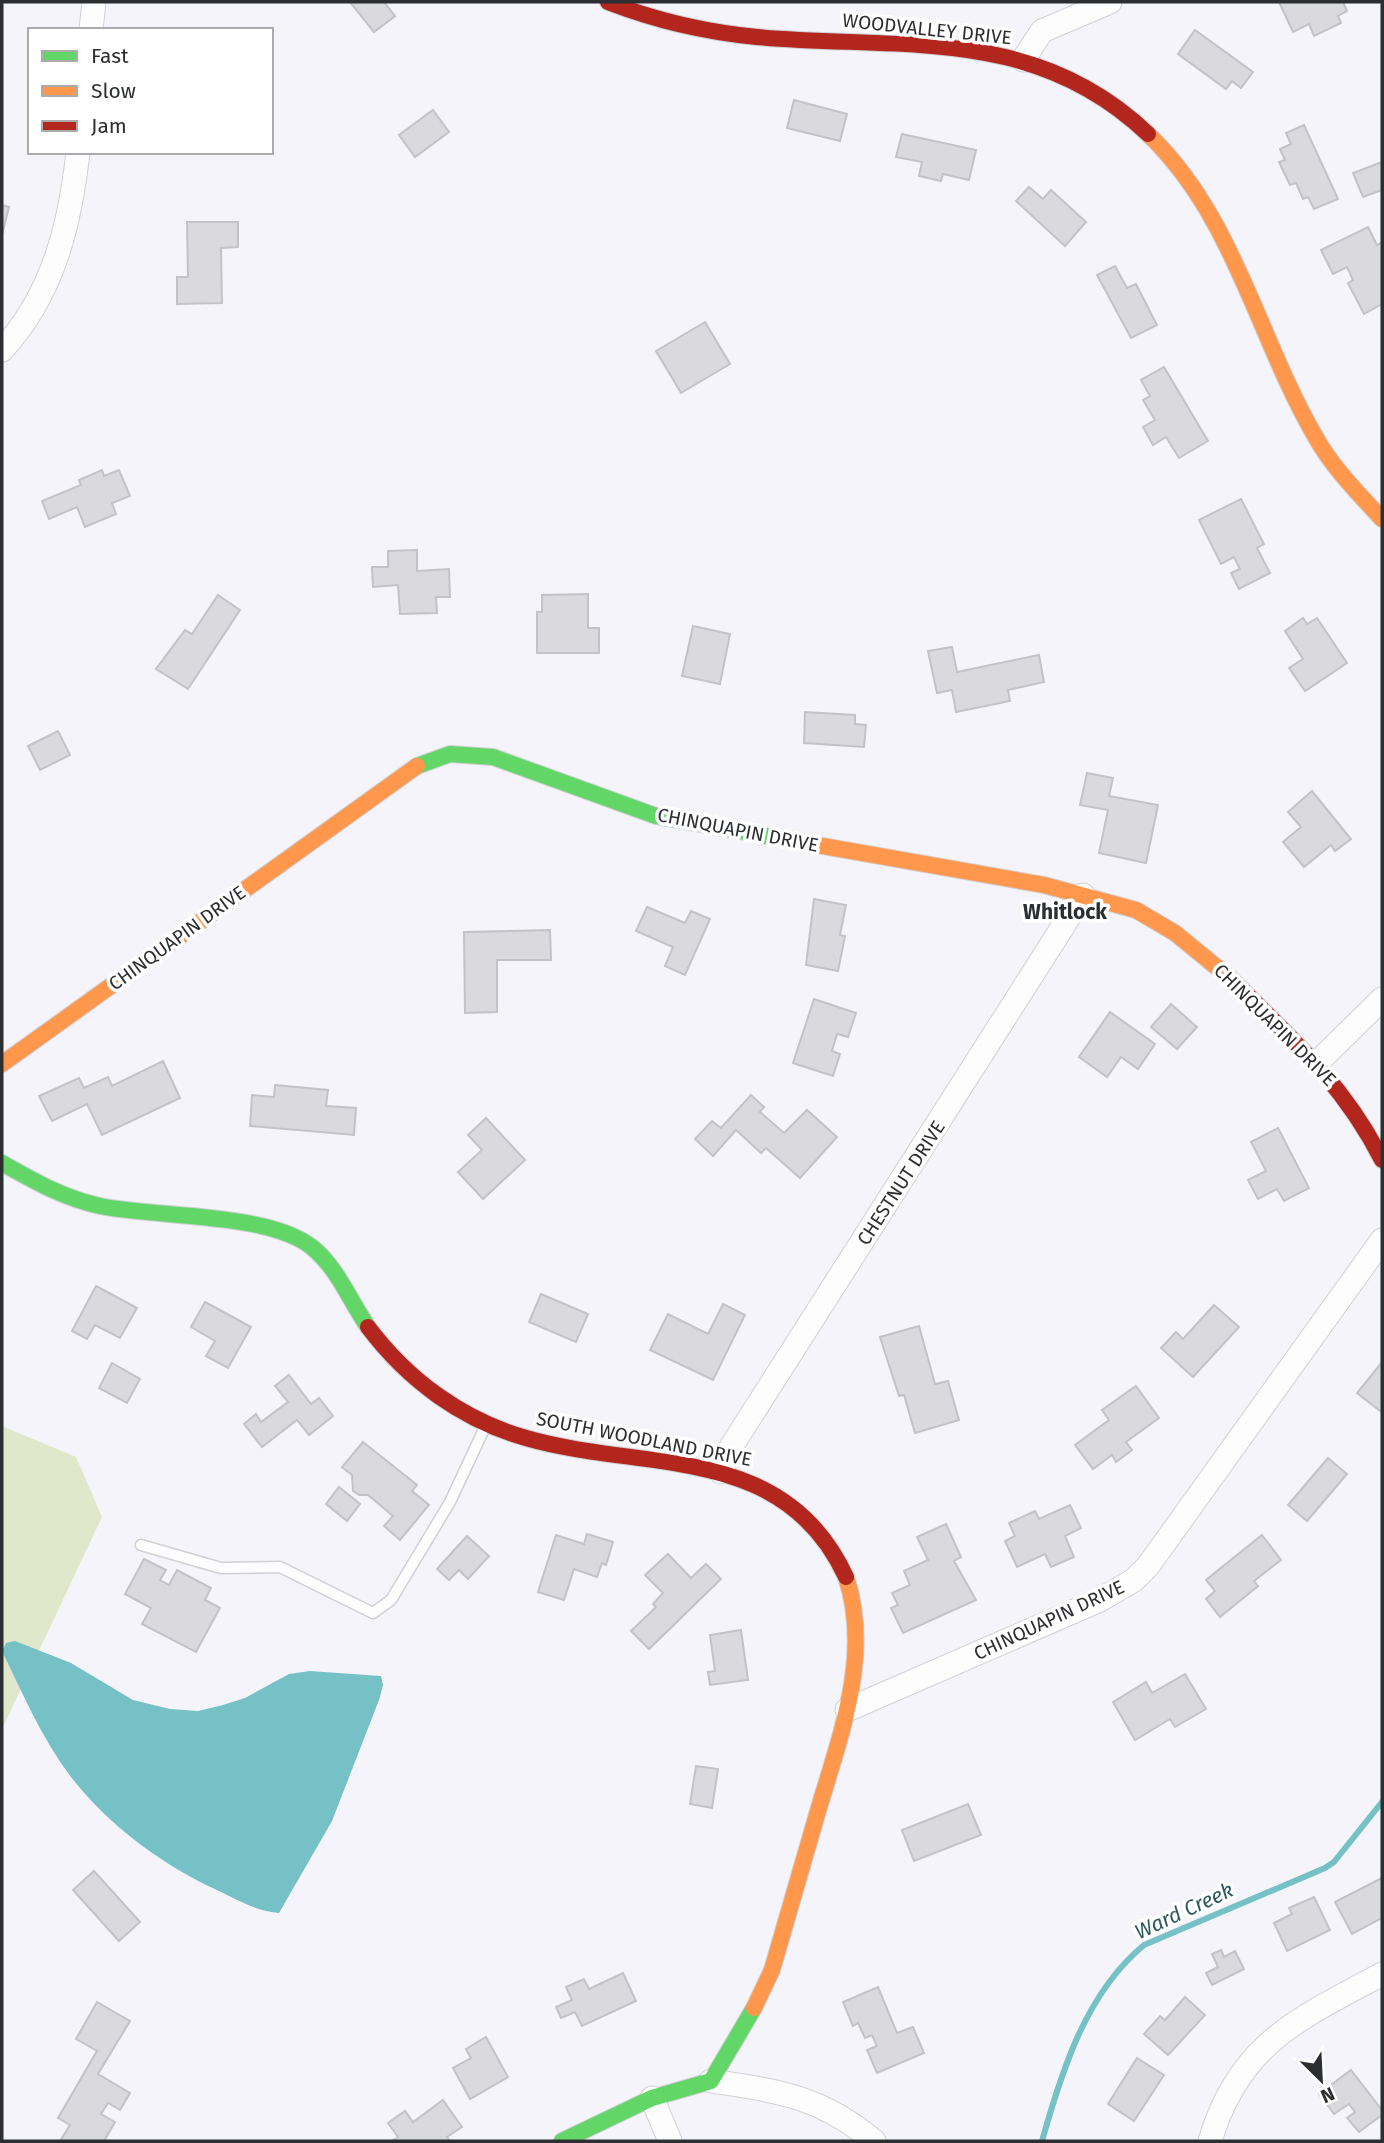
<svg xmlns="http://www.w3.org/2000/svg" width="1384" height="2143" font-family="'Fira Sans',sans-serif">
<rect width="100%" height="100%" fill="#f4f4fa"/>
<polygon fill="#e1e7ca" points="2,1426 76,1457 102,1517 2,1729"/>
<path fill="#75c1c6" d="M15,1641L71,1663L133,1700L170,1709L198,1711L223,1705L245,1698L289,1674L310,1671L381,1676L383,1685L379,1700L332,1821L279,1913C258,1912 238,1900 219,1891C165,1867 108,1825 71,1777C42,1739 23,1694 2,1651L6,1643Z"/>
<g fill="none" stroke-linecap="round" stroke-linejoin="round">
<path stroke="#75c1c6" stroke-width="6" d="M1042,2141C1062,2070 1086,1993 1144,1945L1325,1868L1334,1862L1382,1802"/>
</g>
<g fill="#dadade" stroke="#c3c3c7" stroke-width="2">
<polygon points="350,2 384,2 395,16 374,32"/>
<polygon points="1279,2 1343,2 1347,11 1338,16 1341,23 1314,36 1309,24 1293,32"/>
<polygon points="1195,30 1253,72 1241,88 1232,81 1226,89 1178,54"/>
<polygon points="794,100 847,114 840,141 787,128"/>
<polygon points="433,110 449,132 415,157 399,135"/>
<polygon points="1304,125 1338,199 1314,209 1308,197 1303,199 1296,183 1290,185 1279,162 1285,160 1280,149 1291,144 1286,133"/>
<polygon points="902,134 976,150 969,180 943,174 941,181 919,176 922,162 896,157"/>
<polygon points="1382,162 1382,190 1363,197 1353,173"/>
<polygon points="1029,187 1043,199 1051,190 1086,222 1065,246 1016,201"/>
<polygon points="2,205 9,207 2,235"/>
<polygon points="187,222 238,222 238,247 221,248 222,303 177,304 177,277 188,277"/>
<polygon points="1368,227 1377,245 1382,242 1382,304 1364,314 1348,283 1353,280 1347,267 1333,274 1321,250"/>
<polygon points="1115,266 1127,288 1136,284 1157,325 1131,338 1097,275"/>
<polygon points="705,322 730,364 681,393 656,351"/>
<polygon points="1164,367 1208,441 1179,458 1166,437 1153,445 1143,427 1155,420 1143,400 1150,396 1141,380"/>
<polygon points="102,470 104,476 119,470 130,496 112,503 116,514 85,527 77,507 49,519 42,501 81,485 79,480"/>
<polygon points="1241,499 1264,544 1257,548 1270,573 1239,589 1231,573 1240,569 1234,557 1221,564 1199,520"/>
<polygon points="417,550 417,571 449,569 450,597 436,597 437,613 400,614 398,585 373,587 372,567 388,567 388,551"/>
<polygon points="588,594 588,628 599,628 599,653 537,653 537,612 542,612 542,595"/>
<polygon points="218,595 240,610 188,689 156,669 185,630 192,634"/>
<polygon points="1303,618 1307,624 1317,618 1347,663 1305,691 1289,668 1303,659 1285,631"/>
<polygon points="693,626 730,634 720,684 682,676"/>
<polygon points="952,647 957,672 1039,655 1044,682 1008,690 1010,701 956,712 952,690 937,693 928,651"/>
<polygon points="805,712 855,715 855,724 866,725 864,747 804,743"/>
<polygon points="58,731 70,755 40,770 28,746"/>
<polygon points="1087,773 1113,778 1109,796 1158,805 1146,863 1099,853 1108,810 1080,805"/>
<polygon points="1312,791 1351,839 1335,851 1331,845 1304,867 1283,842 1301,827 1288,812"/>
<polygon points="814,899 846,905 840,935 845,936 838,971 806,965"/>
<polygon points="647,907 685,923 691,911 710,919 685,975 665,966 673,947 636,931"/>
<polygon points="550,930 551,960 497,960 497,1012 465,1013 464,932"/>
<polygon points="814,999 856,1013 848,1037 837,1034 832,1051 840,1054 833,1076 793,1063"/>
<polygon points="1171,1004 1197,1027 1177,1049 1151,1027"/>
<polygon points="1110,1012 1155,1044 1138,1069 1121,1057 1107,1077 1079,1057"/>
<polygon points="163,1061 180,1098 102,1135 87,1104 52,1121 39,1096 79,1078 84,1088 108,1077 112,1086"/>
<polygon points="275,1085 328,1090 326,1106 356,1108 354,1135 250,1126 252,1095 274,1097"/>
<polygon points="751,1095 764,1107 760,1112 784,1133 807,1110 837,1137 800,1178 766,1148 761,1153 736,1130 713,1156 695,1139 712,1121 721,1128"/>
<polygon points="486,1118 525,1160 483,1199 458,1172 482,1150 468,1135"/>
<polygon points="1278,1128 1309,1188 1284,1201 1277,1189 1258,1199 1248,1180 1266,1171 1251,1142"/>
<polygon points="96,1286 137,1308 120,1338 95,1325 87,1339 72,1331"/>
<polygon points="541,1294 588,1314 576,1342 529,1322"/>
<polygon points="205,1302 251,1327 228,1368 206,1356 215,1341 191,1327"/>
<polygon points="723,1304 745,1315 713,1380 650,1350 668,1314 708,1334"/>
<polygon points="1214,1305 1239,1327 1193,1377 1161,1348 1176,1332 1183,1339"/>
<polygon points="919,1326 935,1384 948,1381 959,1420 915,1433 904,1395 899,1396 880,1337"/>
<polygon points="1382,1362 1382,1409 1380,1411 1357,1393"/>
<polygon points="112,1363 140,1379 127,1403 99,1388"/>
<polygon points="289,1375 311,1404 319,1398 333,1416 309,1435 297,1420 262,1447 244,1424 256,1414 261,1422 288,1402 275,1386"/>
<polygon points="1136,1386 1159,1418 1126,1442 1132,1450 1116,1462 1112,1455 1093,1469 1075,1445 1109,1420 1102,1410"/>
<polygon points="363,1442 417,1485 412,1491 429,1505 400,1540 384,1526 393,1516 368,1495 359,1495 353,1491 352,1475 342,1467"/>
<polygon points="1328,1458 1347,1474 1307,1521 1288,1505"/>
<polygon points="339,1487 360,1504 347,1521 326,1504"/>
<polygon points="1070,1505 1081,1528 1065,1536 1074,1557 1051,1567 1045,1554 1017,1567 1005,1541 1015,1536 1009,1523 1035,1511 1039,1519"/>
<polygon points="946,1524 961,1557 954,1561 976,1600 903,1633 891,1608 898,1605 892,1593 910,1585 904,1571 928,1560 917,1537"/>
<polygon points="587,1534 613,1542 606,1565 602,1563 597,1577 574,1569 564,1600 538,1592 556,1535 584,1544"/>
<polygon points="1262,1535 1281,1560 1254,1581 1258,1586 1220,1617 1206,1599 1215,1591 1206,1580"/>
<polygon points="467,1536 489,1556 468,1579 459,1570 449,1580 437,1569"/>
<polygon points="668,1554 691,1578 706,1564 721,1579 649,1649 631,1631 656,1607 653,1604 663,1593 645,1575"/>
<polygon points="144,1559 166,1570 160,1580 169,1585 177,1570 211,1588 205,1600 220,1608 196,1652 142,1624 151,1608 125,1594"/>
<polygon points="741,1630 748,1680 710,1685 708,1672 715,1671 710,1635"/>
<polygon points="1185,1674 1206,1709 1175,1727 1170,1719 1135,1740 1113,1702 1146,1682 1152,1693"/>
<polygon points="696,1766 718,1769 712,1808 690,1804"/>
<polygon points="968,1804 981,1835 914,1861 902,1830"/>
<polygon points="94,1871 140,1922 119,1941 73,1890"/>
<polygon points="1382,1878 1382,1918 1352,1934 1335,1902"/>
<polygon points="1314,1897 1330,1930 1287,1951 1274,1923 1292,1914 1289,1908"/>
<polygon points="1221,1950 1224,1957 1235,1951 1244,1969 1212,1985 1206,1973 1218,1967 1212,1954"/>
<polygon points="623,1973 636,2001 582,2026 575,2012 561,2018 556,2007 572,2000 566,1987 584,1979 589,1989"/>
<polygon points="878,1987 897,2033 913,2027 924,2053 877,2073 867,2050 877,2046 872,2035 865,2038 858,2023 853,2026 843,2002"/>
<polygon points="1185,1997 1205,2015 1168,2055 1144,2034 1160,2016 1165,2020"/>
<polygon points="97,2002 130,2021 98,2074 130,2093 120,2110 108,2103 101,2114 115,2122 104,2141 60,2141 70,2125 58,2118 97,2051 76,2039"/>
<polygon points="486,2037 508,2077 470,2099 453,2068 471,2058 466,2049"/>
<polygon points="1137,2058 1164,2075 1134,2121 1108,2104"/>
<polygon points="1351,2070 1382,2110 1382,2115 1359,2132 1347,2118 1355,2112 1349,2104 1334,2114 1319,2094"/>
<polygon points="443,2100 462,2127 447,2137 450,2141 392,2141 398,2137 388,2123 405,2111 413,2122"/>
</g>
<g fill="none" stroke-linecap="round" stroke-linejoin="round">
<defs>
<polyline id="lane" points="141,1545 221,1568 280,1567 373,1613 391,1600 450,1502 485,1427"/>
<g id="street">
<polyline points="91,30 94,2"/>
<polyline points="1023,60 1042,31 1110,2"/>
<path d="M2,350C53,295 70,225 78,152"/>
<polyline points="1317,1063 1382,999"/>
<polyline points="721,1472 731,1447 1083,895"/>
<polyline points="847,1710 1100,1600 1134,1580 1148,1566 1382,1240"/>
<path d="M711,2081C778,2091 820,2096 874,2141"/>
<polyline points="652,2098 670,2141"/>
<path d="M1210,2141C1239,2043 1299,2019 1382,1974"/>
</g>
<g id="fast">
<polyline points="417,766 450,754 493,757 656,816 817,845"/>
<path d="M2,1163C34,1181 63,1198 100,1206C157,1218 270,1212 313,1248C338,1269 350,1301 368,1327"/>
<polyline points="562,2141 652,2098 711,2081 754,2008"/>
</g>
<g id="slow">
<path d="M1148,134C1234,216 1257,336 1315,436C1332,467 1358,493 1382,519"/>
<polyline points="817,845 1044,885 1136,910 1175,933 1230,978"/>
<polyline points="2,1064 417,766"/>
<path d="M754,2008L772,1970C787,1917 803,1864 818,1811C840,1736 872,1655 846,1577"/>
</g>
<g id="jam">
<path d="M608,2C657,21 705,32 757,37C901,50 1034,25 1148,134"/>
<path d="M1230,978C1290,1037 1344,1084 1382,1160"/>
<path d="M368,1327C408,1380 462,1420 526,1438C644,1472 784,1442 846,1577"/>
</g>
</defs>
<use href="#lane" stroke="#d0d1d6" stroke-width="13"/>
<use href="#street" stroke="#d0d1d6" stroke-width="25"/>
<use href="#fast" stroke="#d0d1d6" stroke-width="18"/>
<use href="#slow" stroke="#d0d1d6" stroke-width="18"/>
<use href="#jam" stroke="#d0d1d6" stroke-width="18"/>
<use href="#lane" stroke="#fdfdfe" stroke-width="10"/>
<use href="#street" stroke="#fdfdfe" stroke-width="23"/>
<use href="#fast" stroke="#63d668" stroke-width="16"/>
<use href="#slow" stroke="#ff974d" stroke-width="16"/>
<use href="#jam" stroke="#b3261e" stroke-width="16"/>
</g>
<g text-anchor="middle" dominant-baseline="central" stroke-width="7" stroke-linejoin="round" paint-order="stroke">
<g font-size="19" fill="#2d2e32" stroke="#fff">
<text transform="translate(927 29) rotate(6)">WOODVALLEY DRIVE</text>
<text transform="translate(738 830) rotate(11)">CHINQUAPIN DRIVE</text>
<text transform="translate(177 938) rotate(-36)">CHINQUAPIN DRIVE</text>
<text transform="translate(1275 1025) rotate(45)">CHINQUAPIN DRIVE</text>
<text transform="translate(901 1183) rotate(-57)">CHESTNUT DRIVE</text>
<text transform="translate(644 1439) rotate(11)">SOUTH WOODLAND DRIVE</text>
<text transform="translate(1049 1620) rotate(-25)">CHINQUAPIN DRIVE</text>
</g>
<g font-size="21" font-weight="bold" fill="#2d2e32" stroke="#fff">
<text x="1065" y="912">Whitlock</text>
</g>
<g font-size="21" font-style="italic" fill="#2c5a5c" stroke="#fff">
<text transform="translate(1184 1911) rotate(-25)">Ward Creek</text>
</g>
</g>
<rect width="1384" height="2143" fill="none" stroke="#2d2e32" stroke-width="7"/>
<rect x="28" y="28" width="245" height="126" fill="#ffffff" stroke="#ababad" stroke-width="2"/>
<rect x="42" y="51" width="35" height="10" fill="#63d668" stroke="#ababad" stroke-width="2"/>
<text x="91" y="63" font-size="21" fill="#2d2e32">Fast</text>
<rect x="42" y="86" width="35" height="10" fill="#ff974d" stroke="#ababad" stroke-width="2"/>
<text x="91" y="98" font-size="21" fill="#2d2e32">Slow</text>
<rect x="42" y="121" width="35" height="10" fill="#b3261e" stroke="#ababad" stroke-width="2"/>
<text x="91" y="133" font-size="21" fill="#2d2e32">Jam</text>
<g transform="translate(1321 2080) rotate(156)" stroke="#ffffff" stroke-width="5" paint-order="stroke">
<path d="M0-5L12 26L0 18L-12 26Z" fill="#2d2e32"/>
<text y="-10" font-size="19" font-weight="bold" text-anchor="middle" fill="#2d2e32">N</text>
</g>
</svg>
